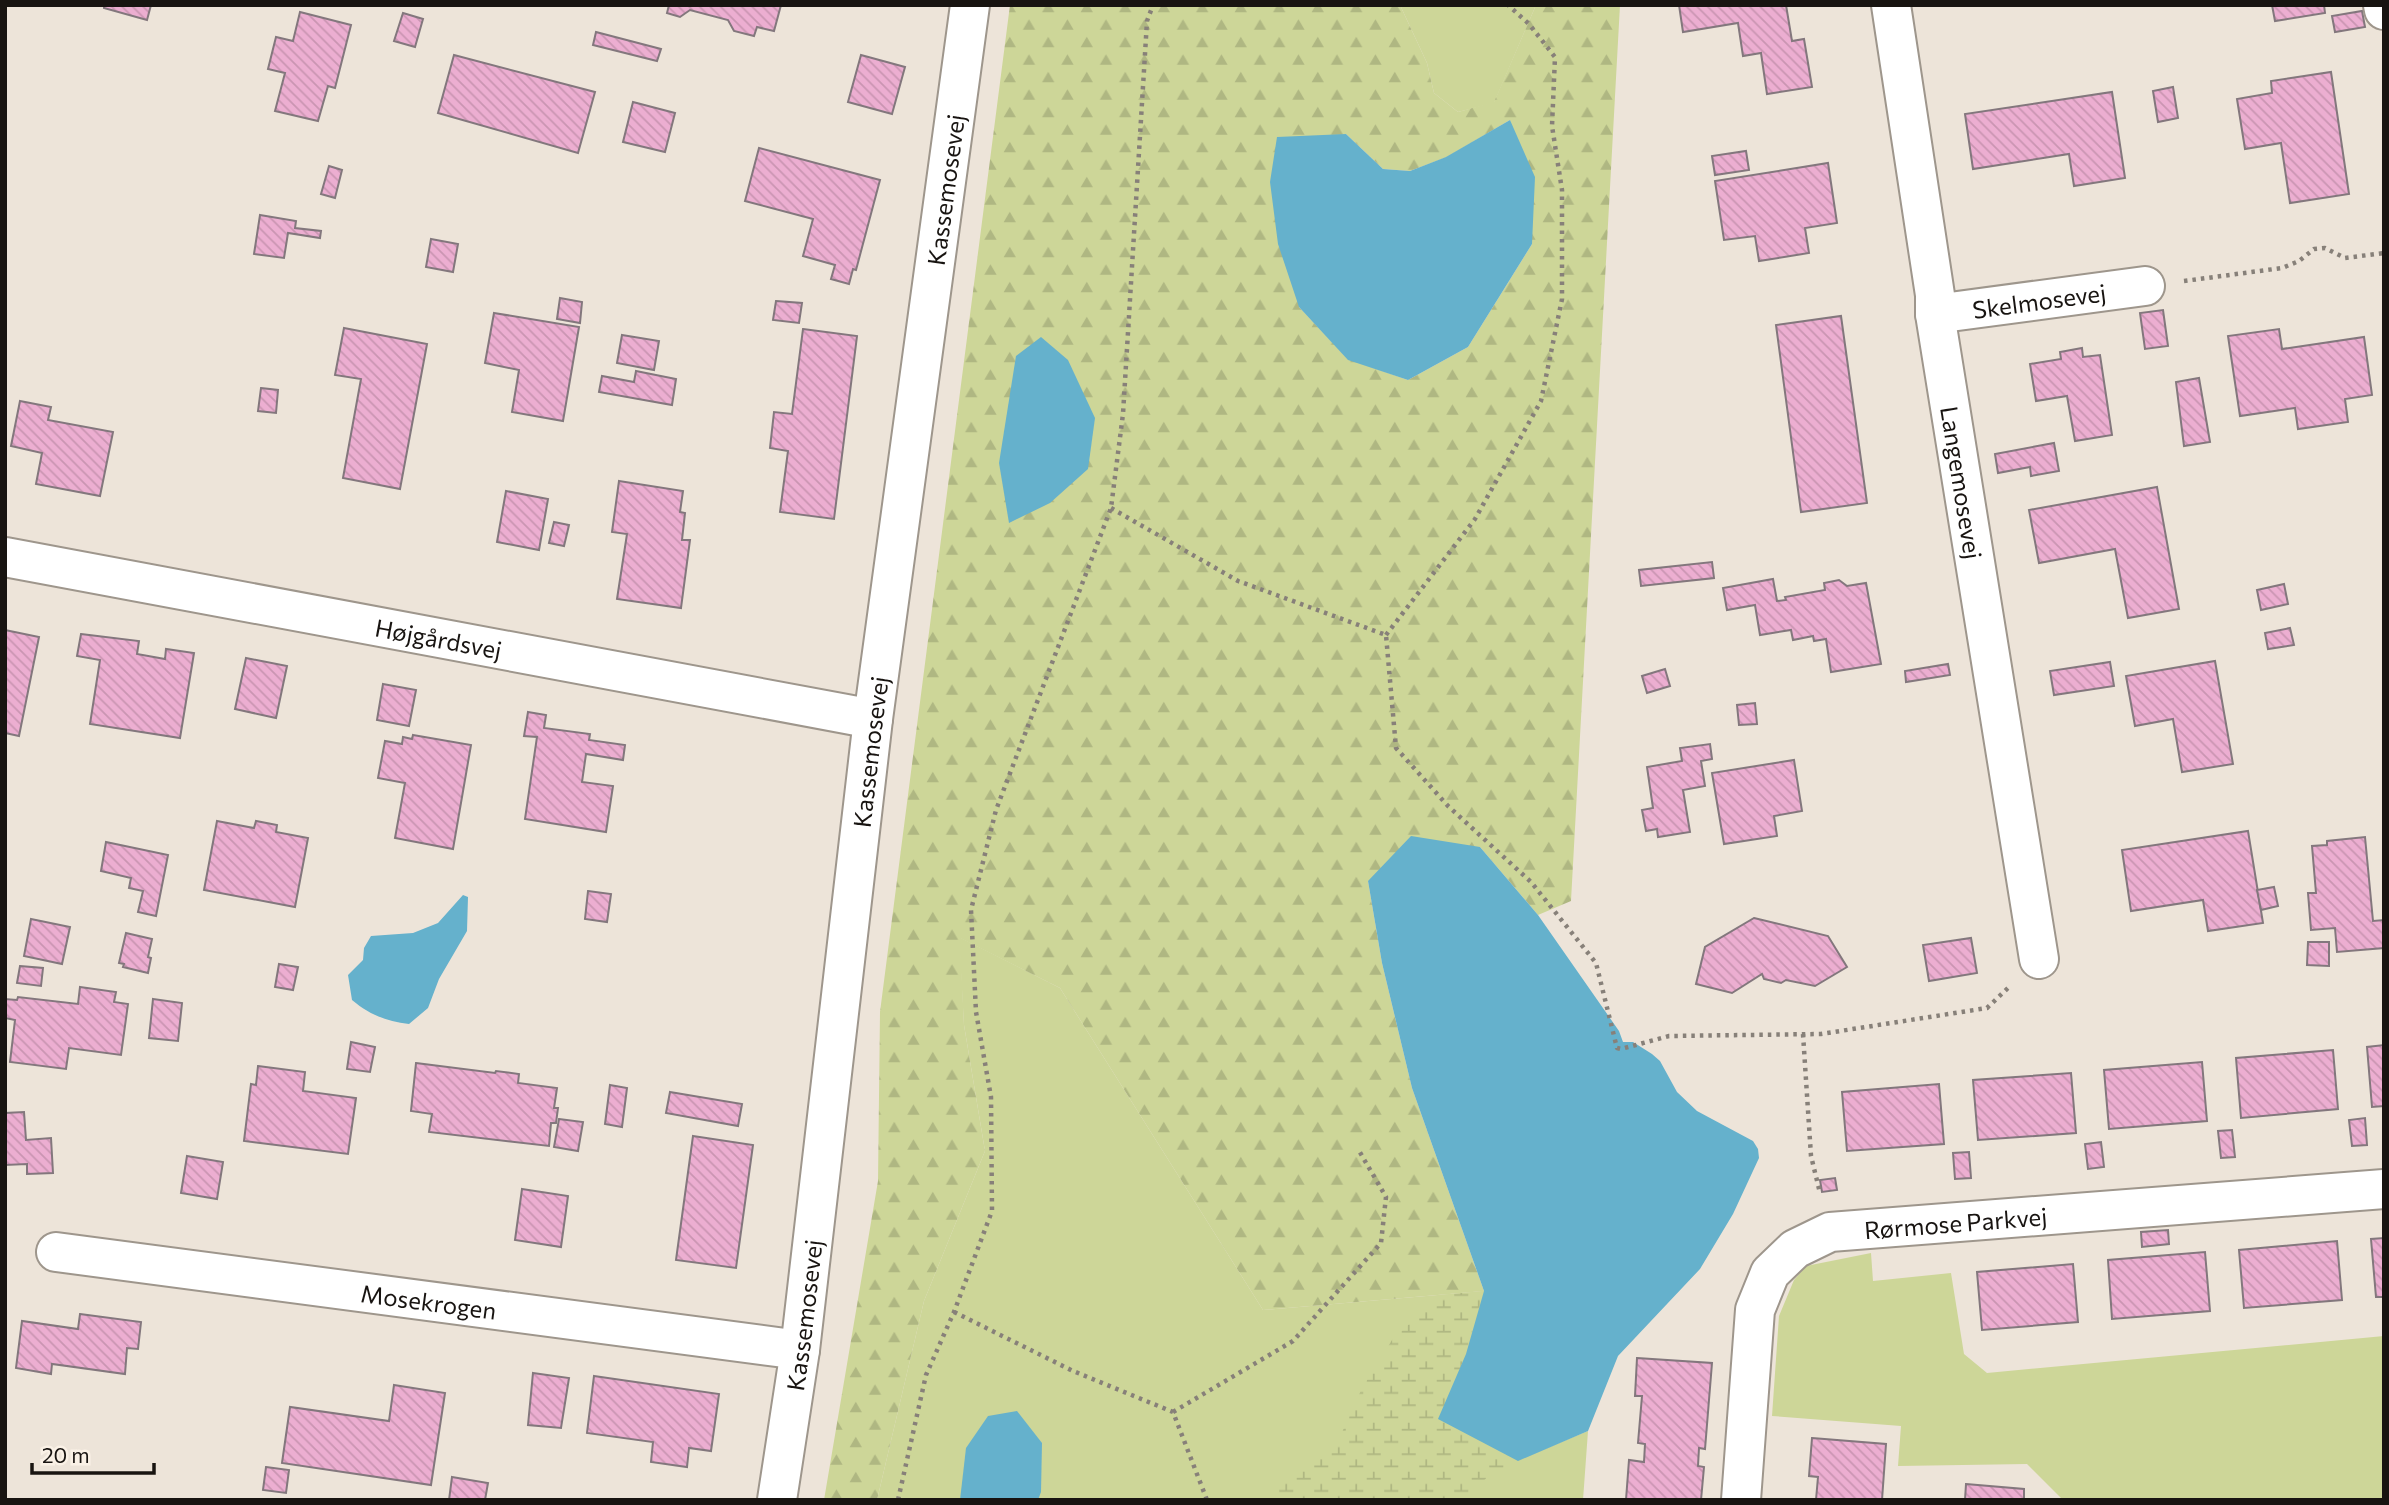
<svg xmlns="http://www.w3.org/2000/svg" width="2389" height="1505" font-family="Commissioner,sans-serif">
<defs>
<pattern id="forest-firs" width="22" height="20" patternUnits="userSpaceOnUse" patternTransform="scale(1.75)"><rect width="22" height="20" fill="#cdd698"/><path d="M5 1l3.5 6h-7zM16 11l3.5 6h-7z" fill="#afb782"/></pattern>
<pattern id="wetland-marsh" width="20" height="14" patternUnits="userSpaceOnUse" patternTransform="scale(1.75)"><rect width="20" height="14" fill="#cdd698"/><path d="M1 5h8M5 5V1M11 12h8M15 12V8" fill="none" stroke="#afb782"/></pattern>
<pattern id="building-back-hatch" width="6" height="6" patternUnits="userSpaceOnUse" patternTransform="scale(1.75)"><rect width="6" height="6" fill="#ecaed1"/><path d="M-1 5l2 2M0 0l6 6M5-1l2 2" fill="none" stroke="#ca95b2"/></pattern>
</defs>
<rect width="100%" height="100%" fill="#ede4d9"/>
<g fill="#cdd698">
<polygon points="1400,5 1536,5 1494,103 1458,112 1434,93 1427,63"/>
<polygon points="959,937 1060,988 1263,1310 1484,1291 1518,1460 1588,1431 1583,1500 877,1500 924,1301 985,1151 964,1025"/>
<polygon points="1871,1253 1873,1281 1951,1273 1964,1354 1987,1373 2384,1336 2384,1500 2063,1500 2027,1464 1898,1466 1901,1426 1772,1416 1779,1316 1794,1280 1806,1266"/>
</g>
<path fill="url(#forest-firs)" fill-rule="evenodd" d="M1010,5H1400L1427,63L1434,93L1458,112L1494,102L1536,5H1620L1571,901L1538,915L1480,847L1368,881L1382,963L1412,1088L1484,1291L1263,1310L1060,988L960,938L964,1025L985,1151L924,1301L877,1500H824L878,1181L880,1012ZM1510,120L1532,244L1468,347L1408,380L1348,359L1299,307L1346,134L1383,169L1410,171L1447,157Z"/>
<polygon fill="url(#wetland-marsh)" points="1484,1291 1466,1354 1439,1419 1518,1461 1484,1480 1468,1500 1270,1500 1294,1471 1339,1439 1362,1388 1392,1340 1440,1295"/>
<g fill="#65b1cc">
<polygon points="1510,120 1535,177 1532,244 1468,347 1408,380 1348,360 1299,307 1278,244 1270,182 1277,137 1346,134 1383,169 1410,171 1446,157"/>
<polygon points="1041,337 1068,360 1095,418 1088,469 1050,503 1009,523 999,463 1016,356"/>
<polygon points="1411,836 1480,847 1538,915 1619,1031 1623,1042 1633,1042 1652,1054 1660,1061 1677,1092 1697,1111 1753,1141 1758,1149 1759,1158 1733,1214 1700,1269 1618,1356 1588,1431 1518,1461 1438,1419 1466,1354 1484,1291 1412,1088 1382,963 1368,881"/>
<path d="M463,895L468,897L467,931L439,979L428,1008L409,1024C386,1021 370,1015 352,1000L348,975L363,960L364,948L371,936L413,933L438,923Z"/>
<polygon points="1017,1411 1042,1443 1041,1492 1038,1500 960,1500 966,1448 988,1416"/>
</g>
<g fill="url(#building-back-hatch)" stroke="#83777d" stroke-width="2">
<polygon points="104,5 151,5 147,20 104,8"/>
<polygon points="669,5 781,5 774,31 757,27 754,36 734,31 728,20 690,10 680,17 667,13"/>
<polygon points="1679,5 1786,5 1792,41 1804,39 1812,87 1767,94 1761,53 1743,56 1738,23 1683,32"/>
<polygon points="2272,5 2324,5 2325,13 2275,21"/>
<polygon points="2362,11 2365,27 2335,32 2332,16"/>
<polygon points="300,12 351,25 335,88 328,86 318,121 275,111 285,73 268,69 276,37 293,41"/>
<polygon points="403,13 423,19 415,47 394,41"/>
<polygon points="596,32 661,49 657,61 593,45"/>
<polygon points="454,55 595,92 578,153 438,113"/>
<polygon points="861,55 905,67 892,114 848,102"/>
<polygon points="2331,72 2349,194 2290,203 2281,143 2245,149 2237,99 2272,93 2271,81"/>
<polygon points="2173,87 2178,118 2158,122 2153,91"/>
<polygon points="2112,92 2125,178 2074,186 2069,154 1973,169 1965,114"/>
<polygon points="633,102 675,113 665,152 623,142"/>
<polygon points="759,148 880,180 856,270 853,269 849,284 831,279 835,265 803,256 813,219 745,201"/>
<polygon points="1746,151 1749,170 1715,175 1712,156"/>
<polygon points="1828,163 1837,223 1805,228 1809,253 1759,261 1755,236 1724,240 1715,181"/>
<polygon points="329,166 342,170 335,198 321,194"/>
<polygon points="260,215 296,221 295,228 321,231 320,238 288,233 284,258 254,254"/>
<polygon points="431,239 458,244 453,272 426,267"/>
<polygon points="560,298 582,302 580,323 557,319"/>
<polygon points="776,301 802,303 799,323 773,320"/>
<polygon points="2163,310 2168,346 2145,349 2140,313"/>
<polygon points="494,313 579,327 563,421 512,412 519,370 485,363"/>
<polygon points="1841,316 1867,503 1801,512 1776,325"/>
<polygon points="344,328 427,344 400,489 343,478 361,379 335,375"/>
<polygon points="803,329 857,336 834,519 780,512 788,451 770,448 774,412 792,414"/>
<polygon points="2279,329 2282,349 2364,337 2372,395 2345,399 2348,422 2298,429 2295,408 2240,416 2228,336"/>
<polygon points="622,335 659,341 654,370 617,363"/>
<polygon points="2082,348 2083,357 2100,355 2112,435 2075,441 2067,396 2036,401 2030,364 2061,359 2060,352"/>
<polygon points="636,371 676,379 672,405 599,392 602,376 634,382"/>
<polygon points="2199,378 2210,442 2184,446 2176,382"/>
<polygon points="261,388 278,390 276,413 258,411"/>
<polygon points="20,401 51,407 48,420 113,432 100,496 36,484 42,453 11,446"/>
<polygon points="2054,443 2059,471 2031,476 2030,467 1998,473 1995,454"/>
<polygon points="619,481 683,491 680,512 685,513 682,540 690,540 681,608 617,599 627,534 612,532"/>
<polygon points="2157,487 2179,609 2128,618 2115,549 2039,563 2029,510"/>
<polygon points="506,491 548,499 539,550 497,542"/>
<polygon points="554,522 569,525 564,546 549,543"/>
<polygon points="1712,562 1714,578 1641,586 1639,570"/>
<polygon points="1773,579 1777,601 1786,600 1785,597 1825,590 1824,583 1839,580 1847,586 1866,583 1881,664 1831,672 1826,639 1814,641 1813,636 1793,640 1791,630 1760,635 1755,605 1727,610 1723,588"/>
<polygon points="2284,584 2288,604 2261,610 2257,590"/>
<polygon points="2290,628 2294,645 2268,649 2265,633"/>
<polygon points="5,630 39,637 19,736 5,733"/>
<polygon points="81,634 139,641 137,654 165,659 166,649 194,653 180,738 90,724 100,660 77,656"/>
<polygon points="246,658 287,666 276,718 235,709"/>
<polygon points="2215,661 2233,764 2182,772 2173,719 2135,726 2126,676"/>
<polygon points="2110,662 2114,686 2054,695 2050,671"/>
<polygon points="1948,664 1950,675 1906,682 1905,671"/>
<polygon points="1665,669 1670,686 1647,693 1642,676"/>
<polygon points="383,684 416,690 409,726 377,720"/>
<polygon points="1755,703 1757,724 1739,725 1737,705"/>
<polygon points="528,712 546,715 544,728 590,734 589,740 625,745 623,760 586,754 582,782 613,786 606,832 525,819 537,737 524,736"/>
<polygon points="413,735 471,745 453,849 395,838 405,783 378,778 385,741 402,744 403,737 412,739"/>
<polygon points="1710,744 1712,759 1701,761 1705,786 1683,790 1690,832 1658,837 1657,829 1646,831 1642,810 1653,808 1647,767 1682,761 1680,748"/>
<polygon points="1794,760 1802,811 1774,816 1777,836 1724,844 1712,773"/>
<polygon points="217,821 254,828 256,821 277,825 276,832 308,838 295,907 204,890"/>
<polygon points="2248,831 2263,923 2208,931 2203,900 2131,911 2122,850"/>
<polygon points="2365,837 2373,921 2384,920 2384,948 2337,952 2335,928 2311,930 2308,893 2316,893 2312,846 2327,845 2327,841"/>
<polygon points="106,842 168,855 156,916 138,912 143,891 129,888 131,878 101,871"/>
<polygon points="2274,887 2278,906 2261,910 2257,890"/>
<polygon points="588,891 611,894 607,922 585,919"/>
<polygon points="1754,918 1828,936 1847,967 1815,986 1786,980 1781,983 1764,979 1762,974 1732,993 1696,984 1705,947"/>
<polygon points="31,919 70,927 62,964 24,956"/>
<polygon points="126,933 152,939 148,957 151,958 148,973 123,967 124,964 119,963"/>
<polygon points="1971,938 1977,973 1929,981 1923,945"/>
<polygon points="2308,942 2329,942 2329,966 2307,965"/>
<polygon points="279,964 298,967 293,990 275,987"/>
<polygon points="20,966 43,968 41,986 17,983"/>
<polygon points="80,987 116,992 114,1002 128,1004 121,1055 69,1048 66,1069 10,1062 15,1020 5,1018 5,999 17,1000 18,997 78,1004"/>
<polygon points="153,999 182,1003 178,1041 149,1038"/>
<polygon points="351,1042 375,1047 370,1072 347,1069"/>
<polygon points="2384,1045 2384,1106 2372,1107 2367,1047"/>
<polygon points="2333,1050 2338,1109 2241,1118 2236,1058"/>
<polygon points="2202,1062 2207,1121 2109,1129 2104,1070"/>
<polygon points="416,1063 495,1073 496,1071 519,1074 518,1083 557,1088 554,1108 558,1108 556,1123 551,1123 549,1146 429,1132 432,1114 411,1111"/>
<polygon points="258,1066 305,1072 303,1091 356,1098 348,1154 244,1141 251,1084 256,1085"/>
<polygon points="2071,1073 2076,1133 1978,1140 1973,1080"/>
<polygon points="1939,1084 1944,1144 1847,1151 1842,1092"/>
<polygon points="610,1085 627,1088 622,1127 605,1124"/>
<polygon points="670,1092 742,1104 738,1126 666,1113"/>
<polygon points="24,1112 26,1140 51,1138 53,1173 27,1174 27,1164 5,1165 5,1113"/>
<polygon points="2365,1118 2367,1145 2352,1146 2349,1120"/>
<polygon points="559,1119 583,1122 578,1151 554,1147"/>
<polygon points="2232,1130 2235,1157 2221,1158 2218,1131"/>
<polygon points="693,1136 753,1145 736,1268 676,1260"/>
<polygon points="2101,1142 2104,1167 2088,1169 2085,1144"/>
<polygon points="1969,1152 1971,1178 1955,1179 1953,1153"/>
<polygon points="187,1156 223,1162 217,1199 181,1193"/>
<polygon points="1835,1178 1837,1190 1822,1192 1820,1180"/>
<polygon points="522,1189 568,1196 561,1247 515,1240"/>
<polygon points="2168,1230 2169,1244 2142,1247 2141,1232"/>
<polygon points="2384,1238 2384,1297 2376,1297 2371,1239"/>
<polygon points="2337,1241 2342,1300 2244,1308 2239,1250"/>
<polygon points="2205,1252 2210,1311 2112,1319 2108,1260"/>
<polygon points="2073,1264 2078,1322 1982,1330 1977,1272"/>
<polygon points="80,1314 141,1322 138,1349 127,1348 125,1374 52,1364 51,1374 16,1368 22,1321 78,1329"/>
<polygon points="1637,1358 1712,1363 1705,1449 1699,1448 1698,1466 1704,1467 1701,1500 1626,1500 1629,1460 1644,1462 1645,1444 1638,1443 1642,1396 1635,1396"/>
<polygon points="533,1373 569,1378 561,1428 528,1425"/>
<polygon points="594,1376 719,1394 711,1451 689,1448 687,1467 651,1462 653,1442 587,1433"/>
<polygon points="394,1385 445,1393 431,1485 282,1463 290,1407 389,1421"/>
<polygon points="1812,1438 1886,1444 1882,1500 1816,1500 1818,1477 1809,1476"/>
<polygon points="266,1467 289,1470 286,1493 263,1490"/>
<polygon points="452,1477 488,1483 485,1500 449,1500"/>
<polygon points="1966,1484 2024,1489 2024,1500 1965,1500"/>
</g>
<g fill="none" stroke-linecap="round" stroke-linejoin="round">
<defs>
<g id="minor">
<path id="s1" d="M1891,5L1935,295V314L2039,959"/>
<polyline points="2383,5 2384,10"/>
<path id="s2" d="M1935,314L2145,286"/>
<path id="s3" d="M5,557L873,719"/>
<path id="s4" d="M56,1252L800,1350"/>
<path id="s5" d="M777,1500L800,1350L873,719L970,5"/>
<path id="s6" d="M1741,1500L1755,1310L1770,1273L1795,1249L1830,1232L2384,1189"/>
</g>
</defs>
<use href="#minor" stroke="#9e968c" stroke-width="42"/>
<g stroke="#878079" stroke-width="4.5" stroke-dasharray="3.5 5" stroke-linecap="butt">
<polyline points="2184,281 2282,268 2299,261 2314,249 2325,248 2345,258 2384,253"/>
<polyline points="1111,508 1238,581 1386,635 1396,748 1448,806 1531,882 1596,963 1617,1048 1621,1049 1669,1036 1821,1034 1987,1008 2010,986"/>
<polyline points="1386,635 1475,519 1541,401 1562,299 1562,190 1552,126 1555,57 1529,24 1508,5"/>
<polyline points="1803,1034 1811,1156 1820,1193"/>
<polyline points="954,1312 1073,1371 1173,1412 1207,1500"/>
<polyline points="1173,1412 1293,1341 1381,1243 1386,1197 1358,1149"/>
<polyline points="898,1500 926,1375 954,1312 992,1211 991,1097 976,1012 971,910 996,810 1111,508 1123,414 1147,21 1153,5"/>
</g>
<use href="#minor" stroke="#fff" stroke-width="38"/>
</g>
<g text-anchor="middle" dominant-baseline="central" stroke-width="5" stroke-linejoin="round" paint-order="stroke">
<g font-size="24" fill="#181411" stroke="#faf1e6">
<text stroke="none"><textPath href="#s5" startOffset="1321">Kassemosevej</textPath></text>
<text stroke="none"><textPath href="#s2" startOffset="105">Skelmosevej</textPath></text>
<text stroke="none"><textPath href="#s1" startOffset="483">Langemosevej</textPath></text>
<text stroke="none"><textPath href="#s3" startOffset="441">Højgårdsvej</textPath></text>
<text stroke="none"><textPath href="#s5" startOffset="754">Kassemosevej</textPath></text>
<text stroke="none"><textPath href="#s6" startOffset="430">Rørmose Parkvej</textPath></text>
<text stroke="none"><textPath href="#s4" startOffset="376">Mosekrogen</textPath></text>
<text stroke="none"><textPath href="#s5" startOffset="187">Kassemosevej</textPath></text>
</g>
</g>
<rect width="2389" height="1505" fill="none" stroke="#181411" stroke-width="14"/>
<path d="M32 1463v10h122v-10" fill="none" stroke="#181411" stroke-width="3.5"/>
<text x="42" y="1463" font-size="21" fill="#181411" stroke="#faf1e6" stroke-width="5" paint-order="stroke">20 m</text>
</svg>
